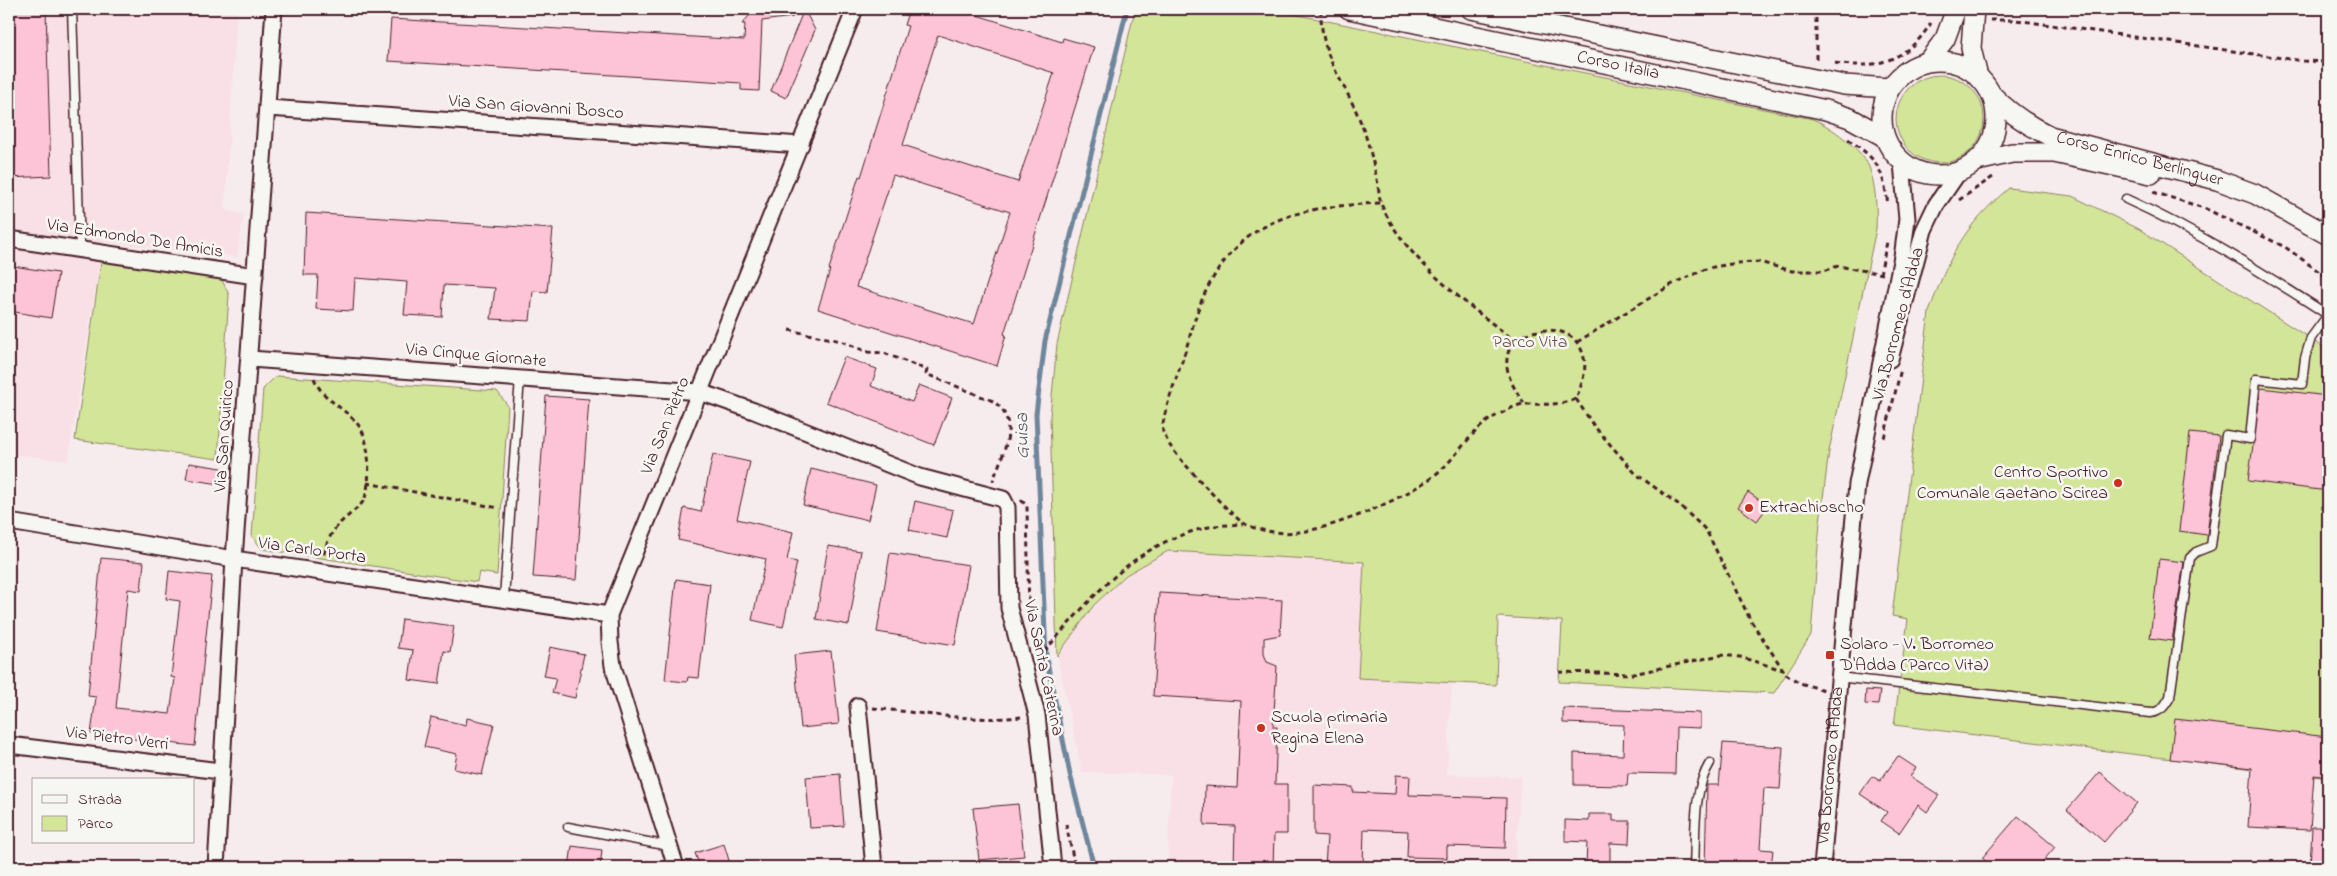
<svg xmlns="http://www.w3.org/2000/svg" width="2337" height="876" font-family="'Indie Flower',sans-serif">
<rect width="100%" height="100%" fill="#f7eced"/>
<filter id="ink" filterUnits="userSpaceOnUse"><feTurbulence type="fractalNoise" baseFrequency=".02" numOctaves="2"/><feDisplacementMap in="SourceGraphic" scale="10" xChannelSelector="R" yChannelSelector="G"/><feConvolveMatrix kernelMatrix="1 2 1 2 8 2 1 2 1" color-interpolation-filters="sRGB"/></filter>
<g filter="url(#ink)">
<g fill="#f9e0e6">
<polygon points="9,9 254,9 237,10 225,210 244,214 237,257 103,242 68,461 9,454"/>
<polygon points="1168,551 1364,562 1358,678 1452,684 1447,774 1521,777 1515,867 1167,867 1171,775 1082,772 1057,656 1094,605 1126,575"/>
</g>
<g fill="#d3e599" stroke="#8e8262">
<path d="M1135,9H1268L1813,119C1830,126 1862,149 1869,167C1876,186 1877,209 1876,229L1829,451L1820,522L1811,635L1774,693L1559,682L1562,621L1498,617L1496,685L1358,678L1364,562L1168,551L1126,575L1094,605L1057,656L1050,416L1057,344Z"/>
<circle cx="1940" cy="119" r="44"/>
<path d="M2009,188L2072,196L2139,229L2328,350V778L1894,725L1908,619L1892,616L1929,312C1949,256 1963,227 2009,188Z"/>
<polygon points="101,262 221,278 229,295 218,459 75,440"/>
<polygon points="276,376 497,391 508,406 497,575 479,572 477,582 262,549 252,536 263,389"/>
</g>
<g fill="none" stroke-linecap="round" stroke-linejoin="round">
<polyline stroke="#6d869b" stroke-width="5" points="1094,867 1070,774 1046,657 1036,414 1045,341 1127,9"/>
</g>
<g fill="#fdc4d7" stroke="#4a1f2b" fill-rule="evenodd">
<polygon points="9,9 46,9 51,176 9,178"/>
<polygon points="755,9 793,9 793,17 762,21 759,91 741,90 741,83 388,61 391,19 744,40 745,24 742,24"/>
<polygon points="804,9 815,30 786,98 771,91"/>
<path d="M909,9H958L1062,42L1063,38L1094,47L1004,334L1006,335L997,366L818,309L830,270L829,269L859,176L861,177L908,26L904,25ZM938,35L1054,73L1018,182L903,145ZM893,175L1010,212L974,324L856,287Z"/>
<polygon points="306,213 553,229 547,292 533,291 530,321 491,319 495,288 444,285 442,317 404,315 407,282 355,278 353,311 316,309 318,275 304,275"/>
<polygon points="13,266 58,273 51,318 9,311"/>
<polygon points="844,357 877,369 871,386 912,402 919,385 952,398 934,445 826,402"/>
<polygon points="2261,388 2328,396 2328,491 2248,481"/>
<polygon points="546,396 589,399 576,580 533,577"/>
<polygon points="2190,433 2219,436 2207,535 2179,531"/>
<polygon points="713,454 750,462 737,519 793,532 787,560 797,562 783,627 752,620 766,559 678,540 684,508 701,512"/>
<polygon points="189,463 222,468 220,484 186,479"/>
<polygon points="811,469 876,485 868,520 803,505"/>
<polygon points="1748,492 1768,506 1757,521 1738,507"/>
<polygon points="915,501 953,510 947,538 909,530"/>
<polygon points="828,546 861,551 849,625 816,619"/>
<polygon points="890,553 969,565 955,645 877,632"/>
<polygon points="101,558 144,562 141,591 128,589 116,708 170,714 175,678 171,677 180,601 166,599 169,571 212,576 195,746 91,734 96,697 88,696"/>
<polygon points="2159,559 2184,562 2172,641 2150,638"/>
<polygon points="676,579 710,584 699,678 688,677 687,682 665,680"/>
<polygon points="1159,593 1282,600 1280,635 1264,638 1264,654 1267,662 1277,666 1273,727 1277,727 1275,784 1287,784 1287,834 1274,834 1273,867 1234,867 1235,826 1204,825 1205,786 1237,788 1241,701 1153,696"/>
<polygon points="402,619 454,626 450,652 444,651 439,684 409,680 413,650 398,648"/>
<polygon points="550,647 584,654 575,698 552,693 556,678 544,676"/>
<polygon points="831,651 839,724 801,728 794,655"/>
<polygon points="1866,690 1880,691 1878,705 1865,704"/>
<polygon points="1563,708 1700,713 1700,728 1676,727 1675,774 1628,773 1627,786 1574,785 1574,753 1623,755 1624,725 1563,723"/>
<polygon points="431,717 466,725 467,718 494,724 482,775 454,769 457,754 424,747"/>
<polygon points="2175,719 2328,737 2328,777 2314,775 2310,830 2248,827 2252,768 2170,759"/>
<polygon points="1723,743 1783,747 1780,789 1764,788 1760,849 1773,850 1771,867 1705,867 1707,785 1719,785"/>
<polygon points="1898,756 1916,768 1910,776 1939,795 1927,812 1918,805 1899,833 1881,821 1887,812 1860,794 1872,776 1880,781"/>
<polygon points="2100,772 2137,803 2104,842 2067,810"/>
<polygon points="840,774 844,826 810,828 806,777"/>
<polygon points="1396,775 1410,776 1409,795 1506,798 1505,848 1447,846 1447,858 1407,857 1408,831 1364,829 1363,867 1325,867 1327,836 1314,835 1314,785 1353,787 1353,792 1395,794"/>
<polygon points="1018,804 1024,856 979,860 973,808"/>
<polygon points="1589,814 1613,814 1613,821 1630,821 1629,844 1610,843 1610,867 1586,867 1587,842 1565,841 1565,820 1589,821"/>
<polygon points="2018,816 2055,847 2038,867 1993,867 1982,858"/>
<polygon points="2312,827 2328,827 2328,867 2310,867"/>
<polygon points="724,844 731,867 700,867 695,853"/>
<polygon points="572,846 602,850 600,867 569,867"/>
</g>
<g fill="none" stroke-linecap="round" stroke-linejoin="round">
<defs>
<g id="service">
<polyline points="72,9 80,249"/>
<path d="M2126,199C2197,231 2263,273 2328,315"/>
<polyline points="504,598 520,378"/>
<path d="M1838,677L2150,713C2161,712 2165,706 2170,697L2190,558L2196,552L2211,546L2226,435L2250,439L2256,379L2302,384L2305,358L2311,338L2328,315"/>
<polyline points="568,827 669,846"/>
<path d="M1694,867C1696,834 1692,792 1710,763"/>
</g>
<g id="minor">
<polyline points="268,108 801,145"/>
<polyline points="9,239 255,276"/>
<polyline points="250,359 700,392 754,411 920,477 1003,499 1007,507 1009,608 1037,715 1053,867"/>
<polyline points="1890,359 1924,230 1936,205 1958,173"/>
<polyline points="9,522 234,559 609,615"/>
<polyline points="858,706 874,867"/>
<polyline points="9,745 220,771"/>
<polyline points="216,867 234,559 274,9"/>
<polyline points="676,867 613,666 610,642 609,615 855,9"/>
<path id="s1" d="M1822,867L1857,484L1903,251L1907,219L1902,163"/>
</g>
<g id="tertiary">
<path id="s2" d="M1349,9L1826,110L1850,118L1883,136"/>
<polyline points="1471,9 1844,85 1890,88"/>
<polyline points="1974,9 1971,48 1977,73"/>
<circle cx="1939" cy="118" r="57"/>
<polyline points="1928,61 1945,39 1956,9"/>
<path id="s3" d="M1992,95C2009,113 2027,125 2050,136L2217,180L2255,194L2328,235"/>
<polyline points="1977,161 2012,153 2054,153 2151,174"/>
</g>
</defs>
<use href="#service" stroke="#4a1f2b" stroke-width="11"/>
<use href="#minor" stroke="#4a1f2b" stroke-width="19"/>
<use href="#tertiary" stroke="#4a1f2b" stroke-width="22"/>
<g stroke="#4a1f2b" stroke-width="3" stroke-dasharray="5 4" stroke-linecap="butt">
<path d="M1321,9C1320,57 1342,77 1359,118C1368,139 1373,162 1378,184C1379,191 1379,199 1382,206C1406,260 1468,305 1514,340"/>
<polyline points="1816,9 1816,63"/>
<polyline points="1990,20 2016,20 2303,61 2328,62"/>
<path d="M1835,63C1876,70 1908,60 1931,23"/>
<path d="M1848,139C1879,161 1882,168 1888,204"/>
<polyline points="2153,192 2204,208 2285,247 2328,278"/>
<polyline points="1959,200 1993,177"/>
<path d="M1380,203C1305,207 1245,214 1207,289C1196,310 1191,335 1183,358C1179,372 1160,419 1163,432C1165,436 1168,443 1171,447C1178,458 1235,520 1245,524C1261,532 1282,534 1299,532C1337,528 1415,495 1443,468C1460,452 1473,429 1494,417C1502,413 1517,404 1525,404C1545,404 1556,406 1576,399C1581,386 1587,372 1584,358C1577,324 1538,325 1514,340C1499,363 1510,383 1524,403"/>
<polyline points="1880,274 1887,242"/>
<path d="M789,330L841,341L868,352L884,353L927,370L926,374L993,401C1022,422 1002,454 993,481"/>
<polyline points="1577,342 1676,282 1708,268 1737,263 1759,262 1792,271 1824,271 1838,266 1883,274"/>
<path d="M314,378C323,403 351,409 362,431C370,446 371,485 364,500C361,506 353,511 348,516C333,528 327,539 323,558"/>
<polyline points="1576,399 1594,426 1636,474 1678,504 1706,530 1751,621 1786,674 1800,683 1824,690"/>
<polyline points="1884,438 1901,369"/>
<polyline points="367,483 499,508"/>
<polyline points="1021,500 1027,506 1029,617"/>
<path d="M1038,658C1088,604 1126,548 1201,529C1214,525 1229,525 1243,524"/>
<polyline points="1559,672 1633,674 1721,655 1740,657 1783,670"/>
<path d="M873,708C922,713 972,722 1021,717"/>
<polyline points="1066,824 1075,867"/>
</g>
<use href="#service" stroke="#f6f6f2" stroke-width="8"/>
<use href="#minor" stroke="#f6f6f2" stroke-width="15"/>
<use href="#tertiary" stroke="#f6f6f2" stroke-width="19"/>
</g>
</g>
<g fill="#c8321e" stroke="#f6f6f2" stroke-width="2">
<circle cx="2118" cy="483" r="5"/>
<circle cx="1749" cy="508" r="5"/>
<rect x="1825" y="650" width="10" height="10" rx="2.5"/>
<circle cx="1261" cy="728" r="5"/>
</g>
<g text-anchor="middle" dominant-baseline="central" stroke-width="5" stroke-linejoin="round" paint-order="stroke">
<g font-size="18" fill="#4a1f2b" stroke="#f6f6f2">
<text stroke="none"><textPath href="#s2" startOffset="275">Corso Italia</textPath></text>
<text transform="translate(536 108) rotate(4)">Via San Giovanni Bosco</text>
<text stroke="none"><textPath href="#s3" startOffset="164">Corso Enrico Berlinguer</textPath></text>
<text transform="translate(135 239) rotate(9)">Via Edmondo De Amicis</text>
<text transform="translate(1899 324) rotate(-75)">Via Borromeo d'Adda</text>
<text transform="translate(476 356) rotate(5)">Via Cinque Giornate</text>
<text transform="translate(666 426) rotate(-68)">Via San Pietro</text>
<text transform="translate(225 436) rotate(-86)">Via San Quirico</text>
<text transform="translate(312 551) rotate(8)">Via Carlo Porta</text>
<text transform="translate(1043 668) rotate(78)">Via Santa Caterina</text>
<text transform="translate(117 739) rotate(7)">Via Pietro Verri</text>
<text stroke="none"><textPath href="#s1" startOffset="102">Via Borromeo d'Adda</textPath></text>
</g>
<g font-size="18" fill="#6c5046" stroke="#f6f6f2">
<text x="1530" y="343">Parco Vita</text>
</g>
<g font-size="18" fill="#4a1f2b" stroke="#f6f6f2" text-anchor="start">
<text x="2108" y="473" text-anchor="end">Centro Sportivo<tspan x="2108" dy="21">Comunale Gaetano Scirea</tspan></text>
<text x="1759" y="508">Extrachioscho</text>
<text x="1840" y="645">Solaro - V. Borromeo<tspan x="1840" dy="21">D'Adda (Parco Vita)</tspan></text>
<text x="1271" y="718">Scuola primaria<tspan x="1271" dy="21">Regina Elena</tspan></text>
</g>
<g font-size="19" font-style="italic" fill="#5c5363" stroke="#f6f6f2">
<text transform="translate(1023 436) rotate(-91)">Guisa</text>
</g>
</g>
<rect width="2337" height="876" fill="none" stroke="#f6f6f2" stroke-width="30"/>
<rect x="15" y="15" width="2307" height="846" fill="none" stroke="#4a1f2b" stroke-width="2" filter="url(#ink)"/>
<rect x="32" y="778" width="162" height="65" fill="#f6f6f2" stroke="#b1a0a2"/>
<rect x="42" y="795" width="25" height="8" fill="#f6f6f2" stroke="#b1a0a2"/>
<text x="78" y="804" font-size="15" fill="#4a1f2b">Strada</text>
<rect x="42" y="816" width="25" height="15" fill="#d3e599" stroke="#b1a0a2"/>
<text x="78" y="828" font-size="15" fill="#4a1f2b">Parco</text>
</svg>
